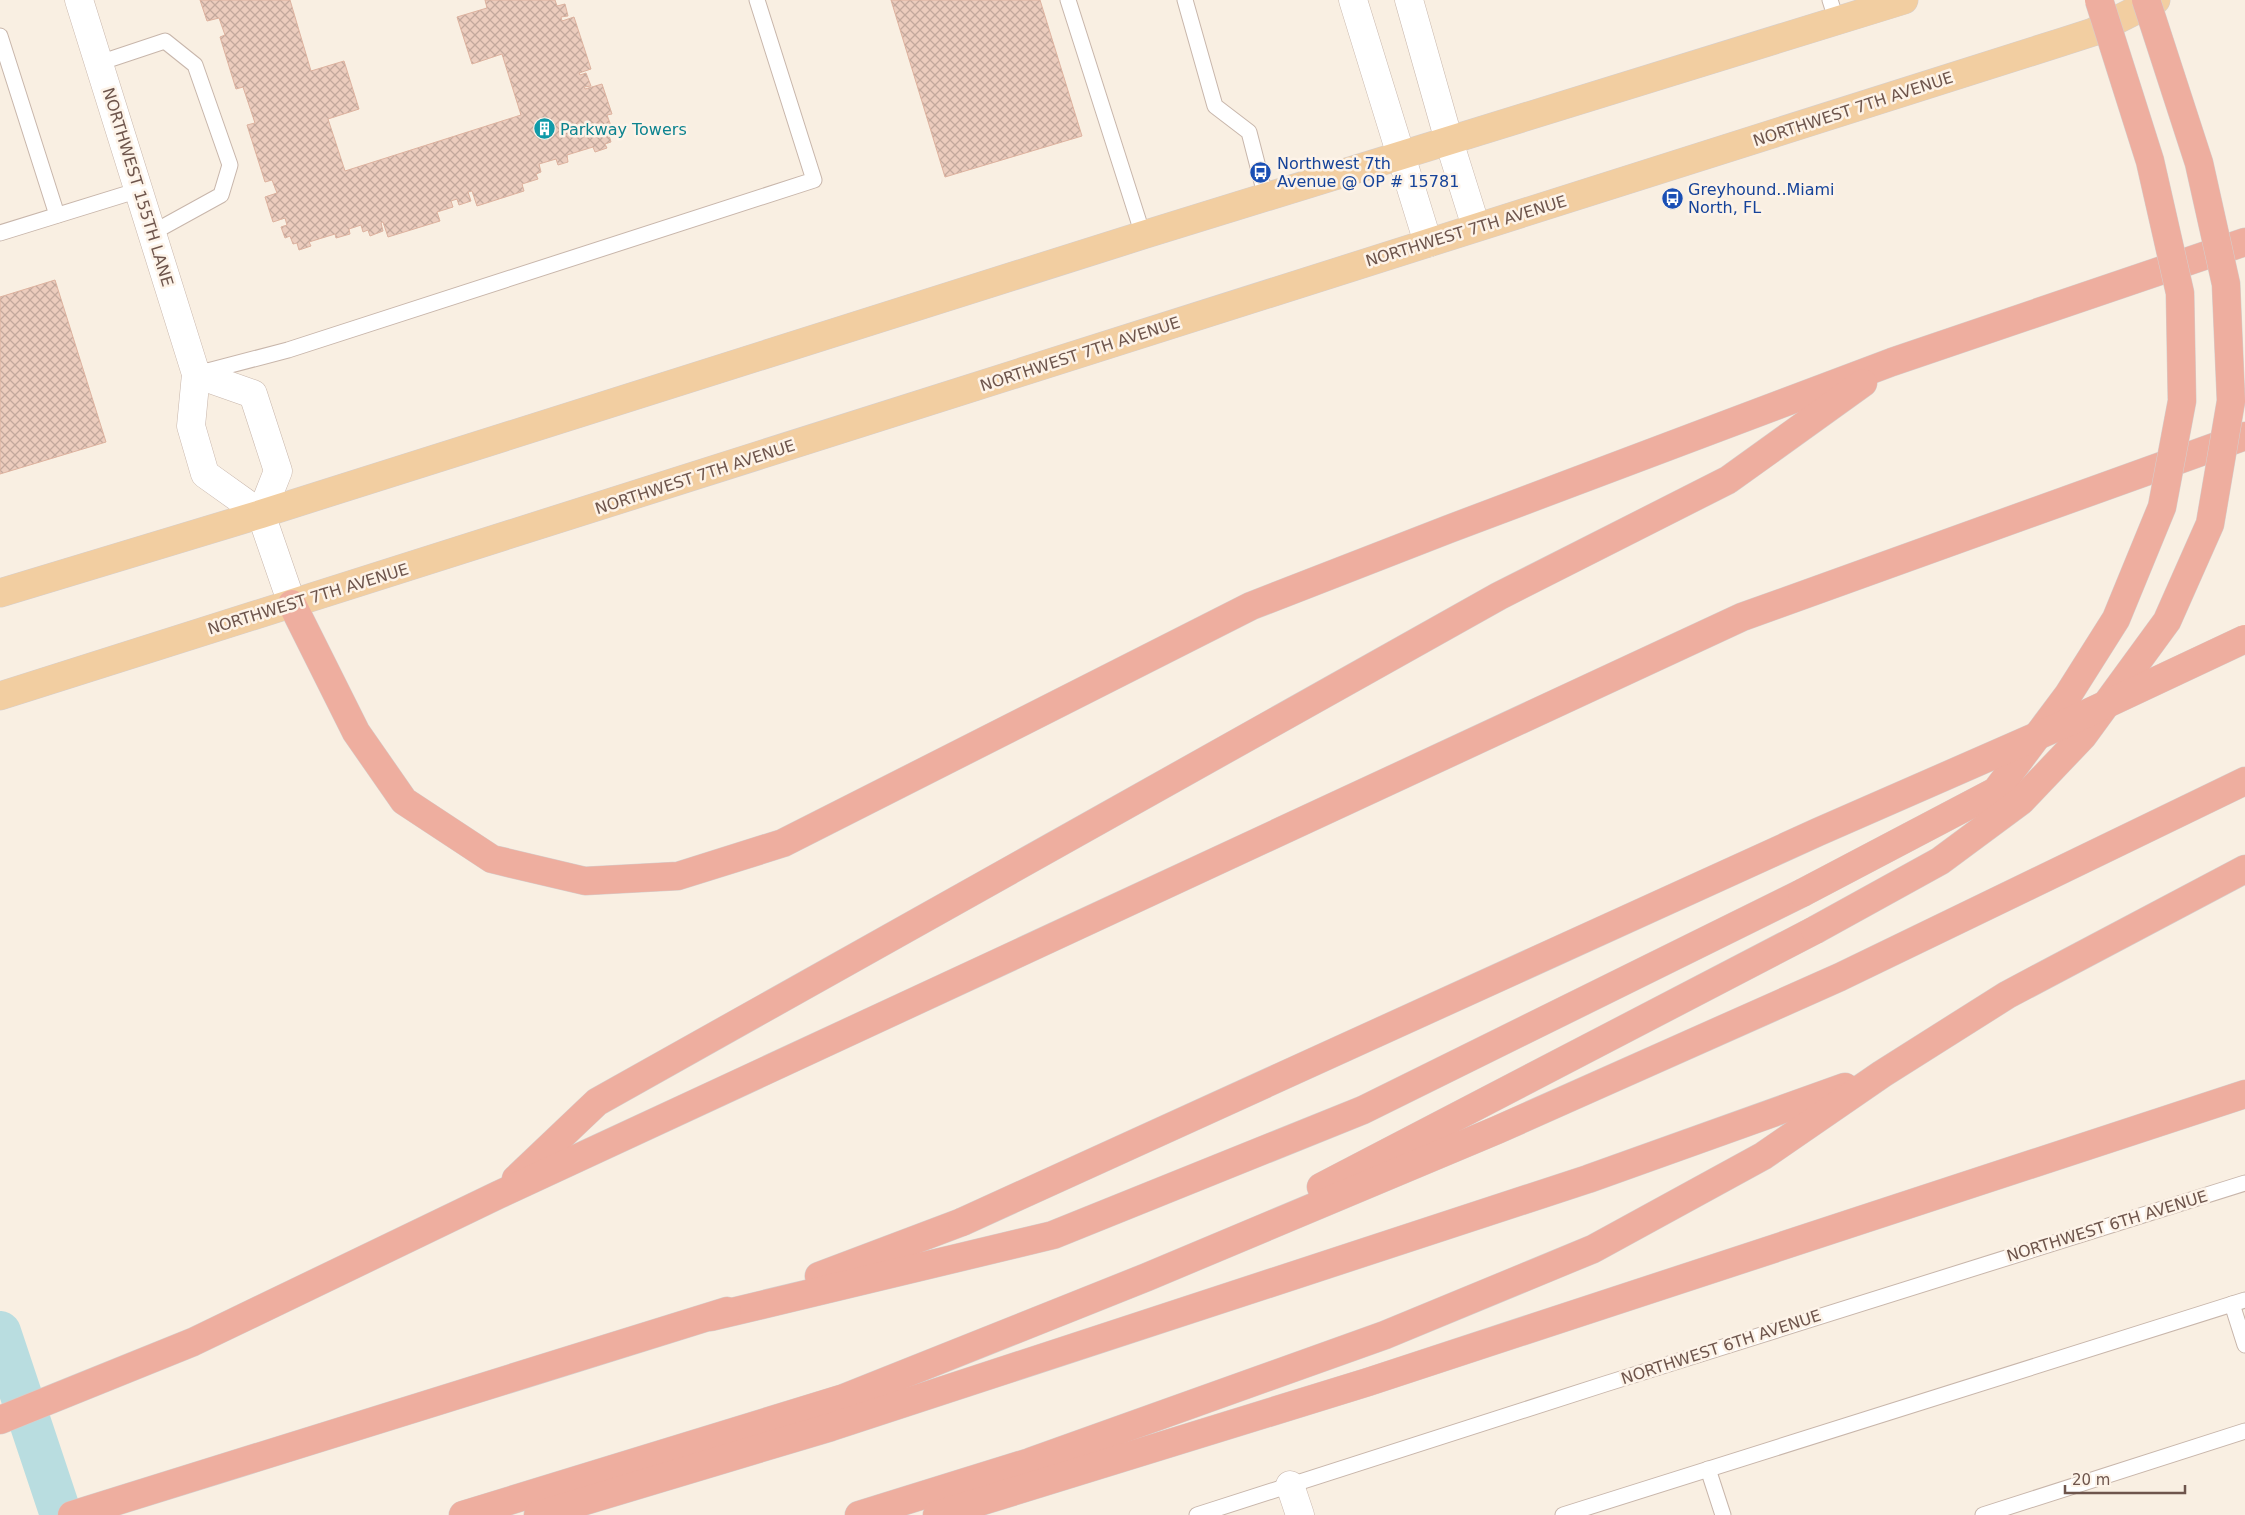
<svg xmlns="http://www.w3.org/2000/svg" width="2245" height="1515" font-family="'DejaVu Sans',sans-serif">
<defs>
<pattern id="building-cross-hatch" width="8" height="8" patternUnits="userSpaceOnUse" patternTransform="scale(1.25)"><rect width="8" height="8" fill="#ecccbd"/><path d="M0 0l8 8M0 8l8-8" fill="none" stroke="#c3a89c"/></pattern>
</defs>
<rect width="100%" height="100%" fill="#f9efe2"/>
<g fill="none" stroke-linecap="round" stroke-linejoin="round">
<polyline stroke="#b9dde0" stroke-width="42" points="0,1332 61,1515"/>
</g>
<g fill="url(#building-cross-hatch)" stroke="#ddb29f">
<polygon points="200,0 290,0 311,71 344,61 359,109 328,119 345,171 521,115 502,54 472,64 457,17 487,8 485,0 555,0 557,6 565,4 568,16 561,17 562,21 574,17 591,69 579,73 580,75 586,73 591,86 584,87 585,89 602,84 612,114 607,115 614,134 609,135 611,142 605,144 607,148 595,152 593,147 567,155 568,162 558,165 556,159 539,164 541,172 536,174 538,179 522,184 524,191 477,206 472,191 468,192 471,201 459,205 457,199 451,201 453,207 437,212 440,221 388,237 383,222 381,223 383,231 370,236 368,230 363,232 361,225 349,229 350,234 336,238 335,234 309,242 311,246 299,250 297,243 293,244 290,236 285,238 281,227 287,225 285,218 273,222 265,197 277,193 272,180 265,182 247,125 255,123 243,87 236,89 220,37 225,35 219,18 207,21"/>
<polygon points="891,0 1040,0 1082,136 945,177"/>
<polygon points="55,280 106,442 0,474 0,297"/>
</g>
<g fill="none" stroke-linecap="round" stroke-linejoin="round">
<defs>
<g id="service">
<polyline points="1068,0 1143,235"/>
<polyline points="1185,0 1215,106 1249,132 1266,198"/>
<polyline points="1830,0 1837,22"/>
<polyline points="0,36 57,215"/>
<polyline points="99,63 165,41 195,65 230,165 221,195 152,233"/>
<polyline points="0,233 139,190"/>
<polyline points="200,373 288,350 814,180 757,0"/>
<polyline points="2232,1304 2245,1345"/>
<polyline points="1708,1469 1723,1515"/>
<polyline points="1197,1515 1605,1384 2245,1183"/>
<polyline points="1563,1515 2245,1300"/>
<polyline points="1983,1515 2245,1431"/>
</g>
<g id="minor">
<polyline points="79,0 196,374 191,426 205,474 261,514 292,604"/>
<polyline points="1353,0 1428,243"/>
<polyline points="1409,0 1449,141 1476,227"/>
<polyline points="196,374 253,394 278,471 261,514"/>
<polyline points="1290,1485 1300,1515"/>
</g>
<g id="primary">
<polyline points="0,593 261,514 1143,235 1904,0"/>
<polyline points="0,696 2062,42 2093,32 2156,0"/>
</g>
<g id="motorway">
<polyline points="292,604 356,732 404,801 492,859 585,881 678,876 783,843 1251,606 1449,529 1892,362 2245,242"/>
<polyline points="516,1179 597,1102 1499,596 1728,480 1863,383"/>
<polyline points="1321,1187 1815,930"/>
<polyline points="819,1276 962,1222"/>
<polyline points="711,1317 1053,1235 1363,1110 1802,893"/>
<polyline points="0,1420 193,1342 498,1195 1742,617 2245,436"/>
<polyline points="72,1515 727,1311"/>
<polyline points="463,1515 844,1398 1147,1277 1497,1130 1840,977 2245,781"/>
<polyline points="538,1515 831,1427 1588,1179 1845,1087"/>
<polyline points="859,1515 1030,1462 1385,1335 1593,1249 1763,1156 1882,1074 2007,995 2245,869"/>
<polyline points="937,1515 1368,1382 2245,1094"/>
</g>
</defs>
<use href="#service" stroke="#c8b6ab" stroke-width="17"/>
<use href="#minor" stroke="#c8b6ab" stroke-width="29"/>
<use href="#primary" stroke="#d6cfcd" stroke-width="29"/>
<use href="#motorway" stroke="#d6cfcd" stroke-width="29"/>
<use href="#service" stroke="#fff" stroke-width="15"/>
<use href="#minor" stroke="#fff" stroke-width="28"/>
<use href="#primary" stroke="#f2cea1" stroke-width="28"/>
<use href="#motorway" stroke="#eeae9f" stroke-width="28"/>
<defs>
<g id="motorway-bridge">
<polyline points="1802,893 1996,791 2068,695 2116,619 2162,507 2182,401 2180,293 2150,161 2099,0"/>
<polyline points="1815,930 1940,861 2021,801 2083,736 2167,621 2210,524 2231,401 2226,284 2199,163 2146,0"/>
<polyline points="962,1222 1818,832 2060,726 2245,639"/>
</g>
</defs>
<use href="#motorway-bridge" stroke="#d6cfcd" stroke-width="29" stroke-linecap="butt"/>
<use href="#motorway-bridge" stroke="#eeae9f" stroke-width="28"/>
</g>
<defs>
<symbol id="building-disc" viewBox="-11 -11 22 22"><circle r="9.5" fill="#0f9aa8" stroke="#fdf3e8"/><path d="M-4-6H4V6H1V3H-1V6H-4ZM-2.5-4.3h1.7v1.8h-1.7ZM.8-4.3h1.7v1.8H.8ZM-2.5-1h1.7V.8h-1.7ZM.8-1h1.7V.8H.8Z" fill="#fff"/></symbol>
<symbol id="bus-disc" viewBox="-11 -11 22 22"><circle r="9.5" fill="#1a4fb4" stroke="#fdf3e8"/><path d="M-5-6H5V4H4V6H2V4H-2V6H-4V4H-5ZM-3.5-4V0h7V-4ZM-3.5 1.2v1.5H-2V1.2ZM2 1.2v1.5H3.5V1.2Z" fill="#fff"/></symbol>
</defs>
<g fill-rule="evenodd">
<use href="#building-disc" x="532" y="116" width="25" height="25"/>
<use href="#bus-disc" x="1248" y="160" width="25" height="25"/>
<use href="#bus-disc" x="1660" y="186" width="25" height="25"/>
</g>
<g text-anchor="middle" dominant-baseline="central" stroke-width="5" stroke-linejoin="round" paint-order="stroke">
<g font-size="16" fill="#6e554c" stroke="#fdf3e8">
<text transform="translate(1853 109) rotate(-18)">NORTHWEST 7TH AVENUE</text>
<text transform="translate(138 187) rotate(73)">NORTHWEST 155TH LANE</text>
<text transform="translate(1466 231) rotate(-17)">NORTHWEST 7TH AVENUE</text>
<text transform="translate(1080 354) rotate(-18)">NORTHWEST 7TH AVENUE</text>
<text transform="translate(695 477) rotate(-18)">NORTHWEST 7TH AVENUE</text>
<text transform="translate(308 599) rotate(-17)">NORTHWEST 7TH AVENUE</text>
<text transform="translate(2107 1226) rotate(-17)">NORTHWEST 6TH AVENUE</text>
<text transform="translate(1721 1347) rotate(-18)">NORTHWEST 6TH AVENUE</text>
</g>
<g font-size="16" fill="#0d838f" stroke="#fdf3e8" text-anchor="start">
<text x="560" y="129">Parkway Towers</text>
</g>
<g font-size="16" fill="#164399" stroke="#fdf3e8" text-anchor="start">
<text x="1277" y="163">Northwest 7th<tspan x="1277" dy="18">Avenue @ OP # 15781</tspan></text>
<text x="1688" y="189">Greyhound..Miami<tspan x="1688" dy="18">North, FL</tspan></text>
</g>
</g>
<path d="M2065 1485v8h120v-8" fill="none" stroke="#6e554c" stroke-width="2.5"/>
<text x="2072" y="1485" font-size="15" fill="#6e554c" stroke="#fdf3e8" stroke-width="4" paint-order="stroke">20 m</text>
</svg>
